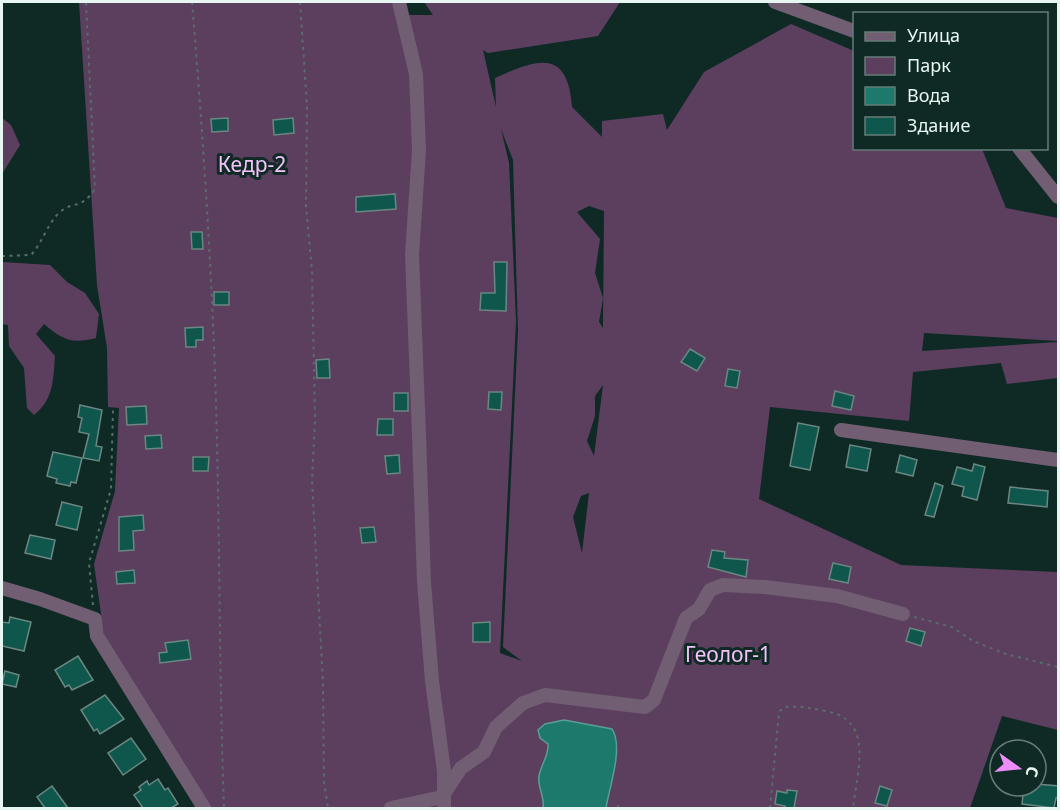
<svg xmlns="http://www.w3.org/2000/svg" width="1060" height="810" font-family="'Noto Sans',sans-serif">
<rect width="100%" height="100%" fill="#0f2a25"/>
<g fill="#5c3f5f" fill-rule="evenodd">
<polygon points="79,2 395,2 412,74 416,150 409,255 441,771 440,808 209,808 104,635 94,564 115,491 119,408 108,407 107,348 97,285"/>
<path d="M424,2H620L598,36L488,53L483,50L496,107L495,78C537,59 568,48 572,107L602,137V121L663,114L667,130L704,72L791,24L854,51V148L982,149L1006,208L1058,218V341L924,333L922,351L1058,342V378L1007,384L1001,363L913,372L909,421L770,407L759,499L901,565L1058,572V730L1002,716L970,808H447L428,582L416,255L423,150L408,15H433ZM501,129L513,160L518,331L503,647L522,661L500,653L516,321L509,163ZM589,206L604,211L603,328L599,322L603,298L595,273L600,239L577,212ZM603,385L594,456L587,441L595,416V396ZM589,493L582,553L573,517L581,496Z"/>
<polygon points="2,118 11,125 20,145 2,174"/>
<path d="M2,262L50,265L67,282L85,293L99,314L96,338C71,344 63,340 44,324L36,334L55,356C53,380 54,399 34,415L27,408L24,368L9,346L8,325L2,324Z"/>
</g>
<path fill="#1c796c" stroke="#599e94" stroke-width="1.5" d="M564,720L612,729C624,747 609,788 606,808H543C545,797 537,786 539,776C541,764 549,756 548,744L540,738L538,730L545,724Z"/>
<g fill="#0f564d" stroke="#6a8781" stroke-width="1.5">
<polygon points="228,118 228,131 212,132 211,119"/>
<polygon points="293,118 294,133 274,135 273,120"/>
<polygon points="395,194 396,209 356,212 356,197"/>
<polygon points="191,232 202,232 203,249 192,249"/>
<polygon points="494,262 507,262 506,311 480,310 481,293 495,293"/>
<rect x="214" y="292" width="15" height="13"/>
<polygon points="203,327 203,340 196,340 196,347 186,347 185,328"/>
<polygon points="690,349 705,358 697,371 681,362"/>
<polygon points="329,359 330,378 317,378 316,360"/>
<polygon points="728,369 740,371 737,388 725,386"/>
<polygon points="835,391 854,396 851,410 832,406"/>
<polygon points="489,392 502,392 501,410 488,409"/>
<rect x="394" y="393" width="14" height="18"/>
<polygon points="80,405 102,410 96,446 102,447 99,461 83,458 89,434 79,432 82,418 78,417"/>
<polygon points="146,406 147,424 127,425 126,407"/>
<polygon points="378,419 393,419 393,435 377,435"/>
<polygon points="798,423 819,427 810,470 790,466"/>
<polygon points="161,435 162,448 146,449 145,436"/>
<polygon points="850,445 871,449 867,471 846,467"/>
<polygon points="53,452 82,458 76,483 71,482 70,486 56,483 57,479 47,476"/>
<polygon points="399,455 400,473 387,474 385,456"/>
<polygon points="900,455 917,460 913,476 896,472"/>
<polygon points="193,457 209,457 208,471 193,471"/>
<polygon points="974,464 985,467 977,500 962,496 964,487 952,484 957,467 972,471"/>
<polygon points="935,483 943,486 934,517 925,515"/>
<polygon points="1010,487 1048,491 1047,507 1008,503"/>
<polygon points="62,502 82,507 77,530 56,525"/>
<polygon points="143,515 144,530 133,531 134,550 119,551 119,517"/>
<polygon points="374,527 376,542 362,543 360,528"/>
<polygon points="30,535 55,540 51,559 25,553"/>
<polygon points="712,550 725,552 724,558 748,560 746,577 708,567"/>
<polygon points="833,563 851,567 848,583 829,579"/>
<polygon points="134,570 135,583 117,584 116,572"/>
<polygon points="10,617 31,622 24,651 2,646 2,622 9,623"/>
<polygon points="490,622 490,642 473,642 473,623"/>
<polygon points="910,628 925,632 921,646 906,641"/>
<polygon points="188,640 191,659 160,663 159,653 167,652 165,643"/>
<polygon points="78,656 93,680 72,690 69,685 65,687 55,670"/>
<polygon points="5,671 19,675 16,687 2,684"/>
<polygon points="105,695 124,719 100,734 97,729 94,731 81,710"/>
<polygon points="131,738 146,759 123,775 108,753"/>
<polygon points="158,779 165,790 168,788 178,804 171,808 143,808 134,795 141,790 139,787 147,781 149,785"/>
<polygon points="1036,784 1059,786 1059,798 1056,798 1054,808 1022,804 1024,786 1036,786"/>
<polygon points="52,786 68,808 45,808 37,797"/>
<polygon points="880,786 892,790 887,806 875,803"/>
<polygon points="787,790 797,791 794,808 785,808 785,806 775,804 777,791 787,793"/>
</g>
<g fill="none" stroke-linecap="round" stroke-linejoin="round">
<g stroke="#576e69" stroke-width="2" stroke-dasharray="3 4.5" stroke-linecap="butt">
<path d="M192,2C203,136 212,270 216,405C220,539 219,674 224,808"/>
<polyline points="300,2 307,106 306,206 312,271 315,419 312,481 323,683 324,782 328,808"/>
<path d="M2,256L31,255C43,242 47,224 60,212C74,200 80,211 95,189L86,2"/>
<polyline points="93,605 89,563 111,489 113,409"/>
<polyline points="914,617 952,627 973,641 1006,654 1058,667"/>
<polyline points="618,808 618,802"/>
<path d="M770,808L779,712L784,707C799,706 811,708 826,711C875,720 857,771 853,808"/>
</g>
<g stroke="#715e72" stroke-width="14">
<polyline points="399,2 416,74 419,150 412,255 419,435 424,582 432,681 444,771 444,808"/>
<polyline points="775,2 854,31"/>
<polyline points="1019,148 1058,197"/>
<polyline points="841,430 1058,460"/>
<polyline points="2,588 40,599 95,619 97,636 204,808"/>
<polyline points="391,808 442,797 461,768 484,752 496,727 523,703 545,695 645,707 654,700 686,618 699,609 710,590 723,585 765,587 837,596 903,614"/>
</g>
</g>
<g text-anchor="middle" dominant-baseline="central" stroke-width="6" stroke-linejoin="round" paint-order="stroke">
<g font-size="21" fill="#f4c2f9" stroke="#0f2a25">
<text x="252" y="164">Кедр-2</text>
<text x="728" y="654">Геолог-1</text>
</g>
</g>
<rect width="1060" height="810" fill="none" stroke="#e7f6f3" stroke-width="6"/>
<rect x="853" y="12" width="195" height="138" fill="#0f2a25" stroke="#657c77" stroke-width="1.5"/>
<rect x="865" y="32" width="30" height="9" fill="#715e72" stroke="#657c77" stroke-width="1.5"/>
<text x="907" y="42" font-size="18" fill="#e7f6f3">Улица</text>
<rect x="865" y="57" width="30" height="18" fill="#5c3f5f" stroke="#657c77" stroke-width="1.5"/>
<text x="907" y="72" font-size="18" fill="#e7f6f3">Парк</text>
<rect x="865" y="87" width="30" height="18" fill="#1c796c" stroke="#657c77" stroke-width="1.5"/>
<text x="907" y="102" font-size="18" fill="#e7f6f3">Вода</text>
<rect x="865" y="117" width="30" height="18" fill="#0f564d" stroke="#657c77" stroke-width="1.5"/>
<text x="907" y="132" font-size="18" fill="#e7f6f3">Здание</text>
<g transform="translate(1018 768) rotate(105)"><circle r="28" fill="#0f2a25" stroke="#657c77" stroke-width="1.5"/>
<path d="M0-4.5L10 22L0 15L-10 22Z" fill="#ee8cf9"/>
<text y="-9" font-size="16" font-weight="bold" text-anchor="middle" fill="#e7f6f3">С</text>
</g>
</svg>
